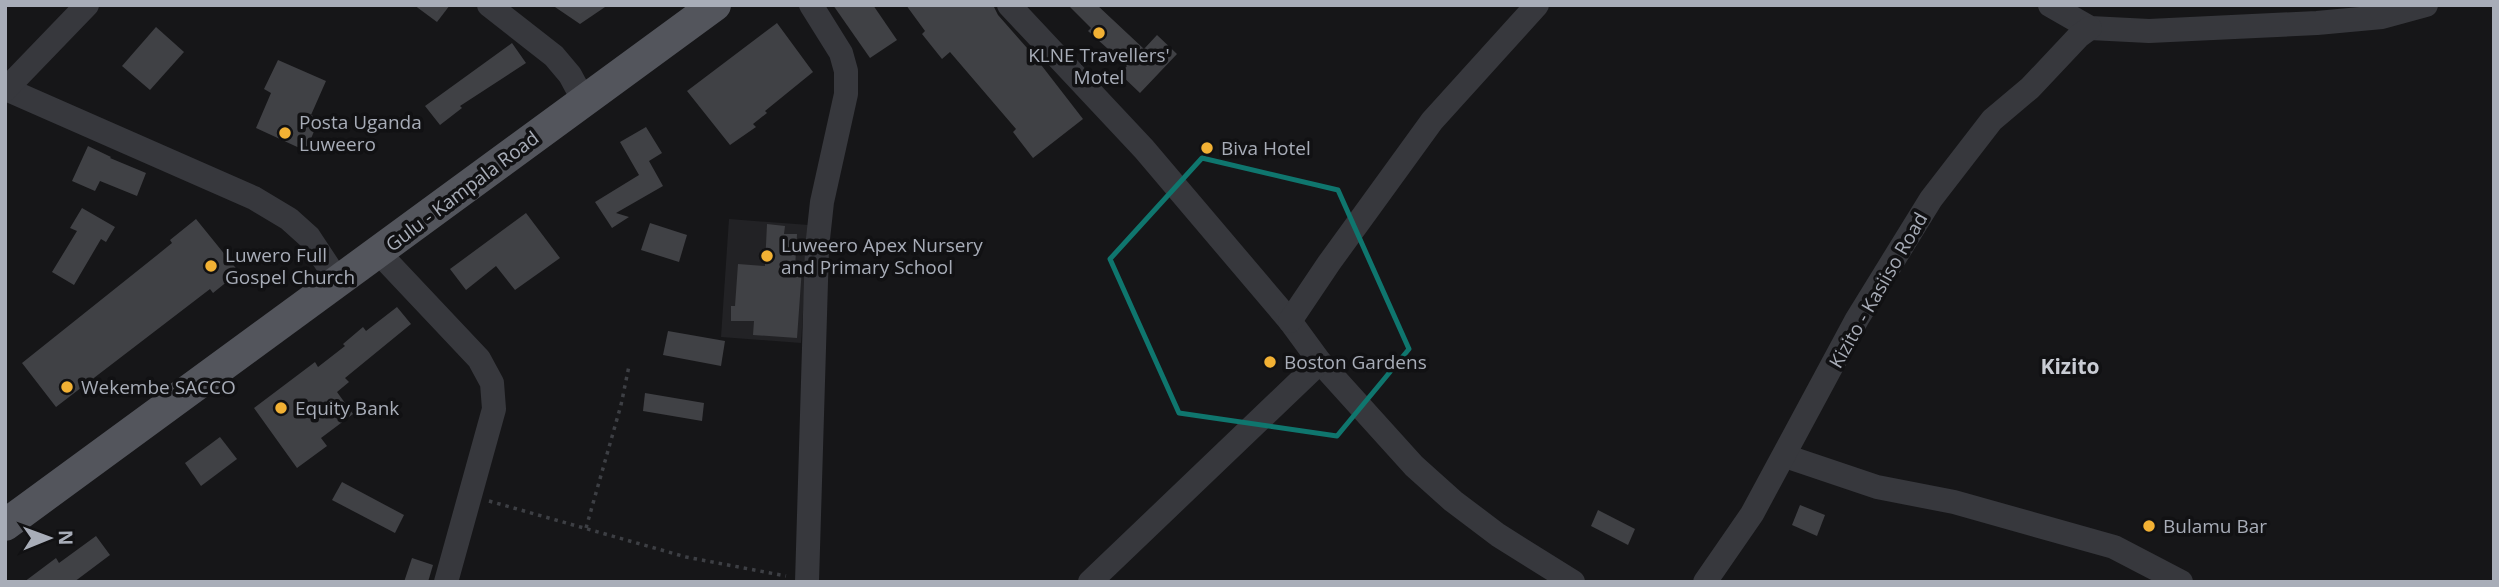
<svg xmlns="http://www.w3.org/2000/svg" width="2499" height="587" font-family="'Open Sans',sans-serif">
<rect width="100%" height="100%" fill="#161618"/>
<polygon fill="#222225" points="729,219 809,225 801,343 721,337"/>
<g fill="#404145">
<polygon points="414,5 450,5 437,22"/>
<polygon points="552,5 608,5 580,24"/>
<polygon points="833,5 873,5 897,40 870,58"/>
<polygon points="906,5 993,5 998,15 1035,57 1083,119 1033,158 1013,132 1016,129 950,52 942,59 922,34 925,31"/>
<polygon points="1068,5 1097,5 1144,49 1157,35 1177,54 1140,93 1120,74 1127,66 1088,31 1091,28"/>
<polygon points="777,23 813,72 765,111 767,113 753,124 756,127 730,145 687,91"/>
<polygon points="156,27 184,52 150,90 122,66"/>
<polygon points="512,43 526,63 460,106 462,108 440,125 425,106"/>
<polygon points="278,60 326,81 311,115 319,119 306,151 256,128 271,93 264,89"/>
<polygon points="646,127 662,153 649,161 663,186 616,213 629,217 612,228 595,202 639,175 620,142"/>
<polygon points="88,146 111,157 110,158 146,173 137,196 100,181 95,191 72,181"/>
<polygon points="82,208 115,227 106,242 101,239 74,285 52,272 77,231 70,228"/>
<polygon points="526,213 560,258 515,290 496,266 466,290 450,269"/>
<polygon points="196,219 239,272 213,293 210,289 56,407 22,363 156,256 172,243 170,240"/>
<polygon points="650,223 687,235 679,262 641,250"/>
<polygon points="767,224 785,226 784,234 797,234 795,268 802,268 797,338 753,335 754,321 731,321 731,306 735,306 738,264 765,266"/>
<polygon points="397,307 411,324 345,378 349,382 337,392 353,414 321,438 327,446 297,468 254,408 315,362 318,367 345,346 343,344 363,327 366,331"/>
<polygon points="668,331 725,341 721,366 663,355"/>
<polygon points="645,393 704,403 702,421 643,411"/>
<polygon points="220,437 237,459 201,486 185,463"/>
<polygon points="342,482 404,515 395,533 332,500"/>
<polygon points="1800,505 1825,515 1817,536 1792,525"/>
<polygon points="1598,510 1635,529 1628,545 1591,526"/>
<polygon points="96,536 110,555 74,582 24,582 56,558 59,563"/>
<polygon points="412,558 433,565 428,582 404,582"/>
</g>
<g fill="none" stroke-linecap="round" stroke-linejoin="round">
<g stroke="#3d3f44" stroke-width="3.5" stroke-dasharray="3.5 5" stroke-linecap="butt">
<polyline points="489,501 686,557 786,576"/>
<polyline points="586,528 621,405 629,366"/>
</g>
<g stroke="#37383d" stroke-width="24">
<polyline points="489,5 554,56 570,75 584,101"/>
<polyline points="1009,5 1144,149 1290,321 1320,362 1414,466 1453,501 1498,535 1573,582"/>
<polyline points="2050,5 2090,28 2149,31 2317,23 2382,17 2426,5"/>
<polyline points="6,89 254,198 289,219 309,237 338,281"/>
<polyline points="5,90 87,5"/>
<polyline points="379,253 479,359 492,383 494,409 446,582"/>
<polyline points="1290,321 1329,263 1432,121 1537,5"/>
<polyline points="1785,456 1877,487 1954,502 2114,547 2181,582"/>
<polyline points="807,582 817,248 822,202 846,94 846,71 841,53 811,5"/>
<polyline points="1090,582 1320,362"/>
<polyline points="1705,582 1752,514 1857,319 1931,199 1992,120 2030,88 2079,36 2090,28"/>
</g>
<polyline stroke="#53555c" stroke-width="32" points="5,525 715,5"/>
</g>
<path fill="none" stroke="#0f766e" stroke-width="5" stroke-linejoin="round" d="M1202,158L1338,190L1409,349L1337,436L1179,413L1110,259Z"/>
<g fill="#f2b134" stroke="#111113" stroke-width="2.5">
<circle cx="1099" cy="33" r="7"/>
<circle cx="285" cy="133" r="7"/>
<circle cx="1207" cy="148" r="7"/>
<circle cx="767" cy="256" r="7"/>
<circle cx="211" cy="266" r="7"/>
<circle cx="1270" cy="362" r="7"/>
<circle cx="67" cy="387" r="7"/>
<circle cx="281" cy="408" r="7"/>
<circle cx="2149" cy="526" r="7"/>
</g>
<g text-anchor="middle" dominant-baseline="central" stroke-width="7" stroke-linejoin="round" paint-order="stroke">
<g font-size="19" fill="#a8adb8" stroke="#111113" text-anchor="start">
<text x="1099" y="55" text-anchor="middle">KLNE Travellers'<tspan x="1099" dy="22">Motel</tspan></text>
<text x="299" y="122">Posta Uganda<tspan x="299" dy="22">Luweero</tspan></text>
<text x="1221" y="148">Biva Hotel</text>
<text x="781" y="245">Luweero Apex Nursery<tspan x="781" dy="22">and Primary School</tspan></text>
<text x="225" y="255">Luwero Full<tspan x="225" dy="22">Gospel Church</tspan></text>
<text x="1284" y="362">Boston Gardens</text>
<text x="81" y="387">Wekembe SACCO</text>
<text x="295" y="408">Equity Bank</text>
<text x="2163" y="526">Bulamu Bar</text>
</g>
<g font-size="19" fill="#a8adb8" stroke="#111113">
<text transform="translate(462 191) rotate(-37)">Gulu - Kampala Road</text>
<text transform="translate(1878 290) rotate(-60)">Kizito - Kasiiso Road</text>
</g>
<g font-size="21" font-weight="bold" fill="#c9ccd4" stroke="#111113">
<text x="2070" y="366">Kizito</text>
</g>
</g>
<rect width="2499" height="587" fill="none" stroke="#a8adb8" stroke-width="14"/>
<g transform="translate(49 538) rotate(89)" stroke="#111113" stroke-width="5" paint-order="stroke">
<path d="M0-5L12 26L0 18L-12 26Z" fill="#a8adb8"/>
<text y="-10" font-size="19" font-weight="bold" text-anchor="middle" fill="#a8adb8">N</text>
</g>
</svg>
